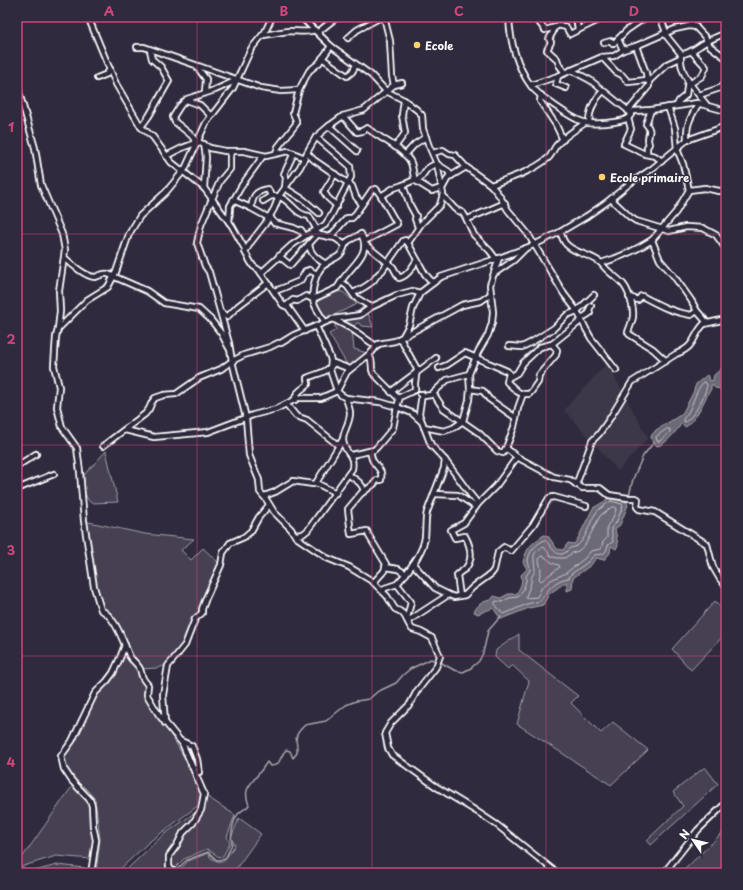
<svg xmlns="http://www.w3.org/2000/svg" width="743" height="890" font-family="'Playpen Sans',sans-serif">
<rect width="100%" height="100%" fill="#2f2a3d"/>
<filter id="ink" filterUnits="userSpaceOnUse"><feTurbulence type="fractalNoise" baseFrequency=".025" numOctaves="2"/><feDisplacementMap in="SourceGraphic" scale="8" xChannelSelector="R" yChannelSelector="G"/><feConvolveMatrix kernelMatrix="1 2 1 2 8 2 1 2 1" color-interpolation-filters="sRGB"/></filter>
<g filter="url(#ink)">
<polygon fill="#3c3749" points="607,363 648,438 618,471 564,410"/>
<g fill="#464152" stroke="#a2a0a8">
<polygon points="336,291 343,292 357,304 332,316 329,315 329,318 325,320 317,303 325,296"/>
<polygon points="363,307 367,310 373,327 361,326 359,323 357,323 354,326 341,318 348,314 357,312"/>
<polygon points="334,322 352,330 354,349 367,353 368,350 373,347 372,350 349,368 329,334 336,330"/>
<path d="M106,451L118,502L91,503C83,496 84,485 84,475Z"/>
<polygon points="84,521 145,534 194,539 181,550 191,560 203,548 221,565 202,609 195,619 189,637 169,664 158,668 140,669 148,685 147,695 202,787 199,805 149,842 116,873 96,873 100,839 95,799 85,788 76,781 64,769 61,756 72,741 95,693 109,678 125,645 106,613 101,610"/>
<polygon points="715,601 726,613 726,633 691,670 672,649"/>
<polygon points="519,634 519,650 578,696 571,703 601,733 613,722 648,750 611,785 517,724 529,681 512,665 508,669 495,657 496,650"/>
<polygon points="705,767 718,784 651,845 647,840 683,806 673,792"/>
<polygon points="73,785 88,801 90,807 91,830 94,840 91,859 56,856 17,868 17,865"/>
<path d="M206,796L235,815L227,837L230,843L223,856L219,857L207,849L184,859L173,870C172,868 171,866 170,864C168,850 196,824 203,811C205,807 205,800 206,796Z"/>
<polygon points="197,811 167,855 166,867 171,873 123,873 162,836"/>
<polygon points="239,818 261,834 233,873 179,873 178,872 188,861 208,853 211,858 217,861 224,861 235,845 231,838"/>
<polygon points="726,829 726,873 681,873 721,834"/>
<polygon points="57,865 85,868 82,873 27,873"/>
</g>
<g fill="#6d6a77" stroke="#a7a6ad">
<path d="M726,365V388L721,389L715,388L713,385H711V389C703,402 698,417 686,427L681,424C677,431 664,446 657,446L652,441L651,436L656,430L682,414L693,393L696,384L707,375L710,381L713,380L714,375Z"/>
<path d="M609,496L626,501L628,505L620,525L615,529L618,545L616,549L611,546L610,553L604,560L596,558L591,565L573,578L572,589L567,591V585L566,582L549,594L543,605L529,608L501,619L493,608L478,614L474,612C477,605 483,601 491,600L494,596L501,598L508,594H516C520,588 523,583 521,575L527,569L523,562C527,547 531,544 544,535L548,536L557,549L563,550L568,543L574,544L577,540L593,508L605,501Z"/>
</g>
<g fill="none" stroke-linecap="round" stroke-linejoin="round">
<g stroke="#c5c3c9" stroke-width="1">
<path d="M704,382L707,384C707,392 693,420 684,422L683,419C693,410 694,390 704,382Z"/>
<polygon points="667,429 670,429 670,432 660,441 657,441 656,437"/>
<path d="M611,501L622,504L623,506L616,523L611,528L613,542L608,545L606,551L603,554L594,555L588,562L571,574L569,578C555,579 547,591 540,601L527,604L504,614L502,613L495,604V602L496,601L502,602L509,598L518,597L523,590L526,581V576L530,570C530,566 528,563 528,560C529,551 537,543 545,540C554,549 558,562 570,548C586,547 588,523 596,513C599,508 607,504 611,501Z"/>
<path d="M612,507H615L616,510L612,520L607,526V538L603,542L601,549L591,551L585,558L566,573L551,580L542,587L537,597L526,598V596L531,583V578L535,571C535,559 529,553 544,547L551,556L557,558H565L572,553L578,551L585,545L600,516Z"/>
<path d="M542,556C549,558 549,563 559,565L560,567L541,581L539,579L541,570L539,560Z"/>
</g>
<g stroke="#a7a6ad" stroke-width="1.5">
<polyline points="629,496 633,479 643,456 654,442"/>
<polyline points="440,662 454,670 463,672 471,668 479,661 483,653 488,631 501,616"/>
<path d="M175,871L187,860L208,852L217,860L225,859L232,844C230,836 233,819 239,813C242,810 246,809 249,805C242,788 251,785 259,773C262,770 264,766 267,762L270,766C282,766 279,756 286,750L290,751L293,758L297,753C298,739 291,738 305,725L326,721L346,705L356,701L369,699L377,692L396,683L403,675L410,669L431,659L436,661"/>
</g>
<defs>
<g id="minor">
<path d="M88,17L116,84L141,127L153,137L171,162L204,188L212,199L201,225L197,243L205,266L209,272L229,343L232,361L246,418L249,455L259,480L260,492L266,499L274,512L291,529L296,537L327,558L349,567L372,581L387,596L395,609C407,613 405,620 412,629L421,632L432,638L440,656L436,667L417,691L410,704L391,723L385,733L388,748L392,755L435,786L476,811L497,825L557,873"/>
<polyline points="301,17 331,46 371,75 386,91 404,100 417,110 422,115 423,129 429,146 437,164 443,194 440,205 421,224 408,243 425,274 433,283"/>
<polyline points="384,17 390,41 392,76 394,85"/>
<path d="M509,17C510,42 516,65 531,86C539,96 571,118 583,122C592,125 621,123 628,118C631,116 631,113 634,111L651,110L697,103L726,111"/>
<polyline points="535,17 545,30 556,27 558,25 566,27 570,34 605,17"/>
<polyline points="576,17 578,30"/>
<polyline points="660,17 666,32"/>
<polyline points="686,17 705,37 710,46 726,58"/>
<polyline points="17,18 18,17"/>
<polyline points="553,28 553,32 549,39 551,42 547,50 557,59 559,65 565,73"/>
<polyline points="318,32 337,17"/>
<path d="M664,33L681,54C678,73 695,90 706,104"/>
<path d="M263,35C272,34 280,32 289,31C297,31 309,33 315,30"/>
<polyline points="348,38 357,30 381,17"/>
<polyline points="618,39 623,50"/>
<polyline points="604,43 611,41 613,44 627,30 646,17"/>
<polyline points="636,46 646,73 647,80"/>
<polyline points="137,47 144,47 261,88 281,91 299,90 309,71 319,63 331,46"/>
<path d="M681,54C691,54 699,45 708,41C713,38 720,36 726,33"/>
<polyline points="602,57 616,72 622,75 628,82 647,80 649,81 649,86 628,111"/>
<polyline points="322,58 347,76 352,72 356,65"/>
<polyline points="197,67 206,79 205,92"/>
<polyline points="571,70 590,80 630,112"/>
<polyline points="558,76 556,84 566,88"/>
<polyline points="97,78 107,74 110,69"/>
<polyline points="649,81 667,64 680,58"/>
<polyline points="691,83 702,76 706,67 691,51"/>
<path d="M17,85L35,148L41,185L62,234L65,250L59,291L60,311L58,329L56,337L54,366L59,387L57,407L62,427L77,448L80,472L84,521L94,587L101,610C116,617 123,642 130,657C133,661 138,665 140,669C143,678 141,677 148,685L147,695L159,715L182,743L204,794L201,810L193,823L183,833L177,845L169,856V867L175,873"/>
<polyline points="531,85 558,76 602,57 614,56 623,50 636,46 675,29 689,26 696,27"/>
<polyline points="541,95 540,101 556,125 563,140"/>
<polyline points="699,95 720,88 726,82"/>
<polyline points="187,99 215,90 237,80"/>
<polyline points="677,105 679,101 686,95 688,80"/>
<polyline points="211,116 200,105 186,100 180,106 173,117 175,122 191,135 195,140 210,148 225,151 244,151 266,156 288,151 305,158"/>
<path d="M343,116L357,132L362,131L367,128C379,138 405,149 411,163C413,168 413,175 415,181"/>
<polyline points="628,118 631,129 624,144 645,154 655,156 662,161"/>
<path d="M589,123C589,110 594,100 603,91"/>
<polyline points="329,126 357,151"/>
<polyline points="141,127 149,116 169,81 161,67 152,59 150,50"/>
<path d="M687,140C686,123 691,117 699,103"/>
<polyline points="204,144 206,157 204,188"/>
<polyline points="395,147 405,133 402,115 404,100"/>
<polyline points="231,151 230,157 230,169 220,181 212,199 232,226 245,249 245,251"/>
<polyline points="276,153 278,147 296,124 296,120 293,113 299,90"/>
<polyline points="294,153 284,174 286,177 285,188 304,200 319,213"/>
<polyline points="307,153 314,160 352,186 356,197 362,204"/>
<polyline points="433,153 443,150 449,154 455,155 466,167 491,185 499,195 508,210 528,234 564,294 577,311 586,329 591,338 616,370"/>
<path d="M647,154V147L649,144C645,136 654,132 646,124L651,110"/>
<polyline points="405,155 415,144 426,137"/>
<polyline points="166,156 182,148 193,144 195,140"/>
<path d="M437,164L448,171L451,176L450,174L443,187L432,191L416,181C425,177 423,167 437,164Z"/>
<polyline points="335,174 324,192 328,198 337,206"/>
<polyline points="451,176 466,167"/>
<polyline points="416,181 412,181 403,185 410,205 416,216 415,219 418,227"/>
<path d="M491,185C510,178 531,172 547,159C552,156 552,151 556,146C562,138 576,129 585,123"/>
<polyline points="689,190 705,188 719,191 726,190"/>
<polyline points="443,196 455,209 463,213 465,216 474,235 490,251 496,259"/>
<polyline points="611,199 630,217 636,221 669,231 686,227 703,228 716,235 726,249"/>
<polyline points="233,200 251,208 269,218"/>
<polyline points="263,201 271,196"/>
<path d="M251,208C253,196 255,191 268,189L271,196C274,196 277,196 280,197C292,202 296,215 309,216L317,230"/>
<polyline points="270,216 274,223 294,228 300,231 301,230 305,236"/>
<polyline points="468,219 505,203"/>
<polyline points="229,222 230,206 242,185 263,156"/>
<path d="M560,232C562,236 563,241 566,244C575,254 591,254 601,263C619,258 636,250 652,240L660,260L673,275L691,300L697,311L704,319L707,323"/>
<polyline points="311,233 325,225 331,216 351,177 350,166 316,137"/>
<polyline points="330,237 347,218 352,218 354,216 372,190 376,189 381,196 394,188 403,185"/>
<polyline points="652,240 676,212 689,190 683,164 677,149 675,128 668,107"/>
<polyline points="365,241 397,224 381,196"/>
<path d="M309,244C310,254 317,259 326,264"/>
<path d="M366,245L393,267L399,278C408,276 412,267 417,260"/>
<polyline points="279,256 290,265 318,234"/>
<path d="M65,258C71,264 86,277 95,277C100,276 102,273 108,274L147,291L164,303L199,309L211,320L221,333L229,348"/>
<path d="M601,263C608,273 616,276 623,284C629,291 634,308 633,317C632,322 630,327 628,332L629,334L653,349L666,361"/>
<path d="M261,273L292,245L310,233L335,238L345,245L348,241L361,234C373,254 350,266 341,282"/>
<polyline points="495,273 514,260 525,249"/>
<polyline points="268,283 283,305 288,307 305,331"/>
<path d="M274,291C283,289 291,284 300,281L306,271L307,273L309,270L317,274"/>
<path d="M353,293C360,290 367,286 373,281C377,276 376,275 382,271L403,241L405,240L408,243"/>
<path d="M629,297L638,300L641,296H642C659,305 671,312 691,315L697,311"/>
<polyline points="286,306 293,300 297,301 306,296 313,299 337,288 341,282 347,286 355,297 371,307"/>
<polyline points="222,313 227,317 238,306 268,283 259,270 253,266 245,252 251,242 265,224 274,209 279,196 300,167 309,149 316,137 329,126 343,116 364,110 394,85 402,83"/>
<polyline points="333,319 352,329 376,346"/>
<path d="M325,322C320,315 315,308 313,300C311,291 316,271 324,265C334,256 340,261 345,245"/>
<polyline points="316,326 330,357 331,361 330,369 331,373 337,391 341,395 346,398 380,402 397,407 400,397 415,390"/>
<polyline points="58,329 87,300 108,287 116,272 129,234 140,216 166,192 185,169 206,123 233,88 251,49 265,32 272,17"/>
<polyline points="403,336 409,325 413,308 420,293"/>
<polyline points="400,338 417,369 415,383 415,390"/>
<polyline points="509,346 522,347 532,342 554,328 567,315 577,311 594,295"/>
<path d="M369,355C374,362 370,367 373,373L399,399"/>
<polyline points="439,368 447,365 465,353 507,371 509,373 507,382 518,392 523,394 518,408 514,427 506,448"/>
<polyline points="508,378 517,373 523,363 540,347 552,344 582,320 582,318 590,313 589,310 591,306"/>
<polyline points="470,389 483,391 489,399 516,418"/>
<path d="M391,392C405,380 421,370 436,358"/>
<polyline points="433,393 443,408 479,433 497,451 503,453 506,448 517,457 554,477 570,480 582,488 600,488 609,495 628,498 636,498 638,499 637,507 639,509 655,512 707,544 713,567 720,579 726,586"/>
<polyline points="420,394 424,396 431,395 447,380 469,374"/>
<polyline points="422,394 419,414 431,445 445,460 470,494 478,504"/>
<polyline points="523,394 529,394 531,392 538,382 539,375 556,355 557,350 552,344"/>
<path d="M295,400C295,392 303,389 308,384L307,378C318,373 325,374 334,363L350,369"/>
<polyline points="287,405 296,416 307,420 339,446"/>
<polyline points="424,427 444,431 453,428 463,421 469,400 470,389 469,374 478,352 488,335 492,323 493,312 490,285 499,258"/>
<polyline points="125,430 154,437 208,432 253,415 276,409 298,398 321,398 337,391 347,372 372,352 378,344 395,341 462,305 481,301 491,294"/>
<polyline points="103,446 145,414 149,409 152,402 155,398 164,395 176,394 199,378 221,369 232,361 244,355 270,347 278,343 281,343 294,335 333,319 360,315 371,307 397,295 412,291 420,293 441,277 499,258 534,245 560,232 587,216 607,202 629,184 653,168 687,140 718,129 726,125"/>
<polyline points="351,455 374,450 377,447 393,428 397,407 412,413 421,421"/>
<polyline points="17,466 36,454"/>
<path d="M349,475C356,480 361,482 364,490L348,509L351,534L367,531L369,536L386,564L384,571L374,582"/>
<polyline points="316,483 336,493"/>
<path d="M576,485L592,441L599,434L610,418L632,382L676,354C697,346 692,336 704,324L726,319"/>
<polyline points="17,489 54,474"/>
<path d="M362,493L374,484L377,480H381C383,470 378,469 373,461C371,458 371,454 370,451"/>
<polyline points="434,494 458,495 476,507"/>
<polyline points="264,496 275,492 293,481 313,484 316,483 343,439"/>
<path d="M296,535L303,534L308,530L352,469C355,453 344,454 343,440C343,431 350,423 350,413C350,408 347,403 346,398"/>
<polyline points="413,564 435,588 449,595 454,597 460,596 465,595 473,587 491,574 494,570 498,552 504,547 511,551 533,525 549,498 554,497 586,506"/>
<polyline points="385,567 398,569 406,574"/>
<polyline points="383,591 385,588 397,584"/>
<path d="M460,596L457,575C459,573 462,571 465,569C474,559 471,547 465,536L455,538L451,530L464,523L478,504L496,486L517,457"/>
<path d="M407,618L411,602L397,584C407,573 423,553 425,537C426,528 425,520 427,512L444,468L445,460"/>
<polyline points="408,621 448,595"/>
<polyline points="165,723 163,695 168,666 185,645 195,619 202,613 202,609 206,598 221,565 223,553 230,543 244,537 251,531 259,517 269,505"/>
<polyline points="181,741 192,746 197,759 199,772"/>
<polyline points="93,873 92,867 96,840 93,826 92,806 90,800 72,781 64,769 61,756 72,741 95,693 107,681 113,673 120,658 125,645"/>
<polyline points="664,873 698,830 726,803"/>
</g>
</defs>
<use href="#minor" stroke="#fff" stroke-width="8"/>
<use href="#minor" stroke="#2f2a3d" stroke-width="4.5"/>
</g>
</g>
<path fill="none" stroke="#ce467c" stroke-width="1" stroke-opacity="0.55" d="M197,17V873M372,17V873M546,17V873M17,234H726M17,445H726M17,656H726"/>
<g fill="#ffd166" stroke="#2f2a3d" stroke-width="1.5">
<circle cx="417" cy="45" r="4"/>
<circle cx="602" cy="177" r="4"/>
</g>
<g text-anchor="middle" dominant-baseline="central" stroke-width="3" stroke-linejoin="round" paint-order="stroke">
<g font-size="11" font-weight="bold" fill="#fff" stroke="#2f2a3d" text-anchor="start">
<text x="425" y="45">Ecole</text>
<text x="610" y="177">Ecole primaire</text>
</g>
</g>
<rect width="743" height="890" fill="none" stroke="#2f2a3d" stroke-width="44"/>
<g transform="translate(693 840) rotate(305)" stroke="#2f2a3d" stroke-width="3" paint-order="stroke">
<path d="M0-3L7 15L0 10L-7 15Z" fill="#ffffff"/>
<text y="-6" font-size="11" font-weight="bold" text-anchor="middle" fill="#ffffff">N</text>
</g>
<rect x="22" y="22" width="699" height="846" fill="none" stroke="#ce467c" stroke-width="1.5"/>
<g font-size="13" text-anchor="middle" font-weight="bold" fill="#ce467c">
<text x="109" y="16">A</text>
<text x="284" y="16">B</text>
<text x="459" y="16">C</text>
<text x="634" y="16">D</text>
<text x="11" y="132">1</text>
<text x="11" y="344">2</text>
<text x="11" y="555">3</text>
<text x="11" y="767">4</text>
</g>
</svg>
